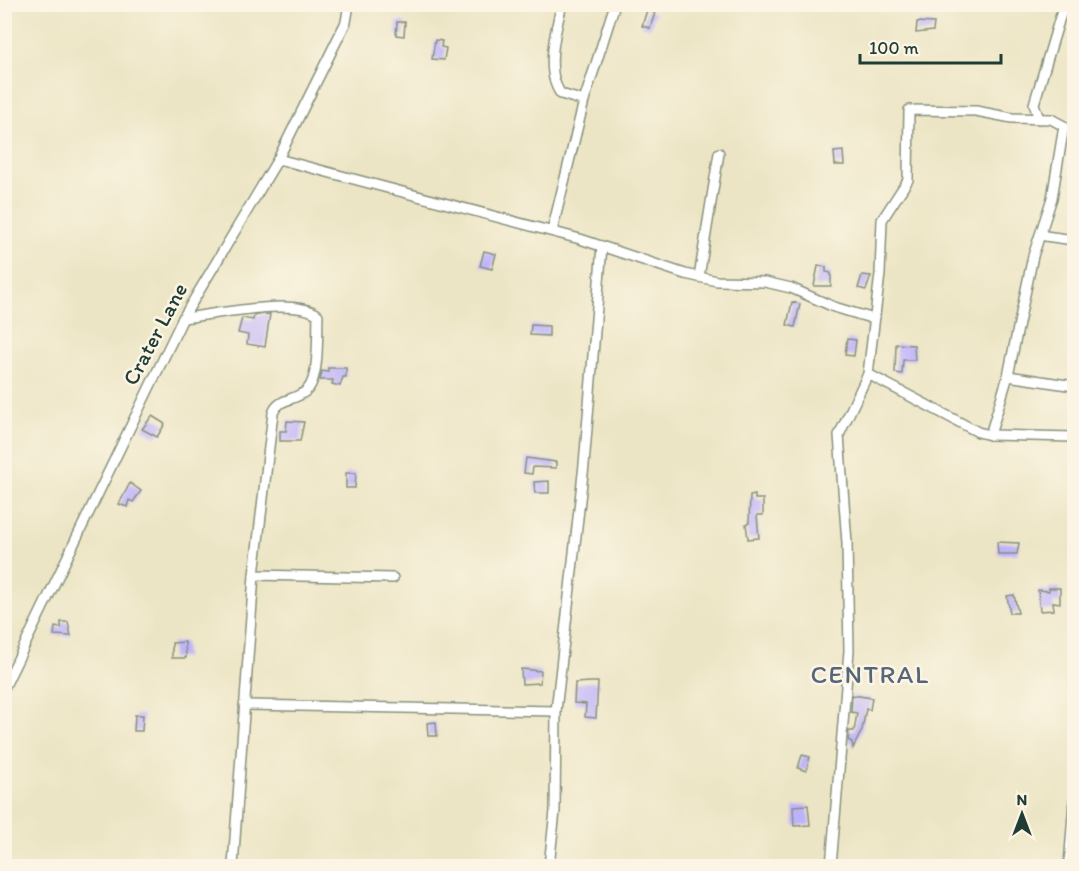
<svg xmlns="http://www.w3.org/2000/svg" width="1079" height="871" font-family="Itim,sans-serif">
<rect width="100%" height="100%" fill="#fcf5e5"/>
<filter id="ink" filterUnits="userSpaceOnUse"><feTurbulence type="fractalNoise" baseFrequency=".0167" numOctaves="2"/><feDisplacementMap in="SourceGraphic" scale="12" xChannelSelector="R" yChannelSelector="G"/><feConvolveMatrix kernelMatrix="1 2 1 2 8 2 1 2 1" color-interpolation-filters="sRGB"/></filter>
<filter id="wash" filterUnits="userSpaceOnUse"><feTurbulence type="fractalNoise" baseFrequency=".008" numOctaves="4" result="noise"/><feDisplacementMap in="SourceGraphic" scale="24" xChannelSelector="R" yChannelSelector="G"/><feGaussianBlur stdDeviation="1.35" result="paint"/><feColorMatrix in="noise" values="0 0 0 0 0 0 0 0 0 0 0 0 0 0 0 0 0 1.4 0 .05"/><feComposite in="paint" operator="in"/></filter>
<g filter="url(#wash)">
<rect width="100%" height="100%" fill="#ece5c5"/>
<g id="blocks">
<g fill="#bdb1fb">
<polygon points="647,10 655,13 650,28 642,26"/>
<polygon points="397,22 405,22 404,36 396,35"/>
<polygon points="917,22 934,23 933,31 916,33"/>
<polygon points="435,40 442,41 441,47 446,48 444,60 432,59"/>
<polygon points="843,151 844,165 835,165 834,152"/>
<polygon points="484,251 496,254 492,269 480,266"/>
<polygon points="818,266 826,267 826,272 831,273 831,286 814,286"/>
<polygon points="862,275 871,276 866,290 858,288"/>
<polygon points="792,302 800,304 795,327 787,325"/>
<polygon points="270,314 265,347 247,344 248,335 238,333 242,318 253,320 254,315"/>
<polygon points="531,325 549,326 549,336 530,335"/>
<polygon points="847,339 856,340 854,356 845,355"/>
<polygon points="896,344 914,345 915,360 903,360 902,374 895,373"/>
<polygon points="328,368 346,368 346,377 343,377 340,386 332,384 333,380 320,380 322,371 328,372"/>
<polygon points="152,416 165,424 157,437 142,429"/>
<polygon points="287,421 304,422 300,441 280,441 280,431 286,431"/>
<polygon points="526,458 556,462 556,468 533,467 532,474 524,473"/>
<polygon points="346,473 356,473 355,488 346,488"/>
<polygon points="549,481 549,493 535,493 534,482"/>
<polygon points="130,483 141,491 133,502 129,500 127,507 119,504"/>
<polygon points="755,495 755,499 763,499 763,515 757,515 759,538 748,539 746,524 749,523 750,496"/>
<polygon points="997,542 1019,543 1017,554 998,554"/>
<polygon points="1049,588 1060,588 1060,603 1053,602 1054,610 1040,611 1038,590 1049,591"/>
<polygon points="1014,595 1018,613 1010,613 1007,596"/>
<polygon points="61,622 68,622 71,636 54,635 55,627 61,628"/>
<polygon points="185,642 186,658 172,658 172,643"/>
<polygon points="521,669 541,671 540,683 522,684"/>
<polygon points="591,682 598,682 596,718 585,717 586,704 574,703 575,683"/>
<polygon points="852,695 872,698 870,710 866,709 862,730 853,748 852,742 848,740 849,731 854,731 857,713 851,712"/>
<polygon points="135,715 143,715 142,731 134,731"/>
<polygon points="436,722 437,736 428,736 427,723"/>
<polygon points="802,755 810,757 806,771 798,768"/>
<polygon points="808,805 810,825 794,826 793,806"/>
</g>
</g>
</g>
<g filter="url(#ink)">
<use href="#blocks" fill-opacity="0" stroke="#86917c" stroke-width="1.5"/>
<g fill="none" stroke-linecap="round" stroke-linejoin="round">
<defs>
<g id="minor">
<path d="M562,4C556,29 544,72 561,94L584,101"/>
<polyline points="1039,119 1034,104 1064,4"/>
<polyline points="278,159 580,239 685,274 717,281 765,282 791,288 834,307 874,319"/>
<polyline points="552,231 584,101 615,4"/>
<polyline points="1041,233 1045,236 1074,240"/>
<polyline points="699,277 719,153"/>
<path d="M183,318C213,315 294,297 318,315C317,332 320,378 307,390C296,401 279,397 273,413L254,575L233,866"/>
<polyline points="868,374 978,432 990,435 1074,437"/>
<polyline points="1008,376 1074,386"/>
<polyline points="254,575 393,578"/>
<polyline points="4,688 183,318 278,159 346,22 349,4"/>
<polyline points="244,705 556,711"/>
<polyline points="549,866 555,811 556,711 584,465 602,246"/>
<polyline points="831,866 849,651 847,543 839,435 868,374 880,274 882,220 908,180 909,110 976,111 1012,118 1051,119 1064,126 1052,198 1033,256 1008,376 990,435"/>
<polyline points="1069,866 1074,801"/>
</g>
</defs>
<use href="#minor" stroke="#86917c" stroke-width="12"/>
<use href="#minor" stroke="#fff" stroke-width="9"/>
</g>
</g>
<g text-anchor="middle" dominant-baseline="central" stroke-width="5" stroke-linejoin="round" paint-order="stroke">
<g font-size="22" fill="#1f3d34" stroke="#fcf5e5">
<text transform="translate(155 334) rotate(-62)">Crater Lane</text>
</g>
<g font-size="26" letter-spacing="1.5" fill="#56667a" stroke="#fcf5e5">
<text x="870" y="674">CENTRAL</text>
</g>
</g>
<rect width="1079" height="871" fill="none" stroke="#fcf5e5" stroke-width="24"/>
<g transform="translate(1022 814)" stroke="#fcf5e5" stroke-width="4.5" paint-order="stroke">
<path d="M0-4.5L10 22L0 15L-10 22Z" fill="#1f3d34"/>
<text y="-9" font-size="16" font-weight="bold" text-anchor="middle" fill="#1f3d34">N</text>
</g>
<path d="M860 54v9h141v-9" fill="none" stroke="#1f3d34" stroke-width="3"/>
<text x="869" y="54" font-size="18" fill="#1f3d34" stroke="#fcf5e5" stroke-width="4.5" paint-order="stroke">100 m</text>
</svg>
